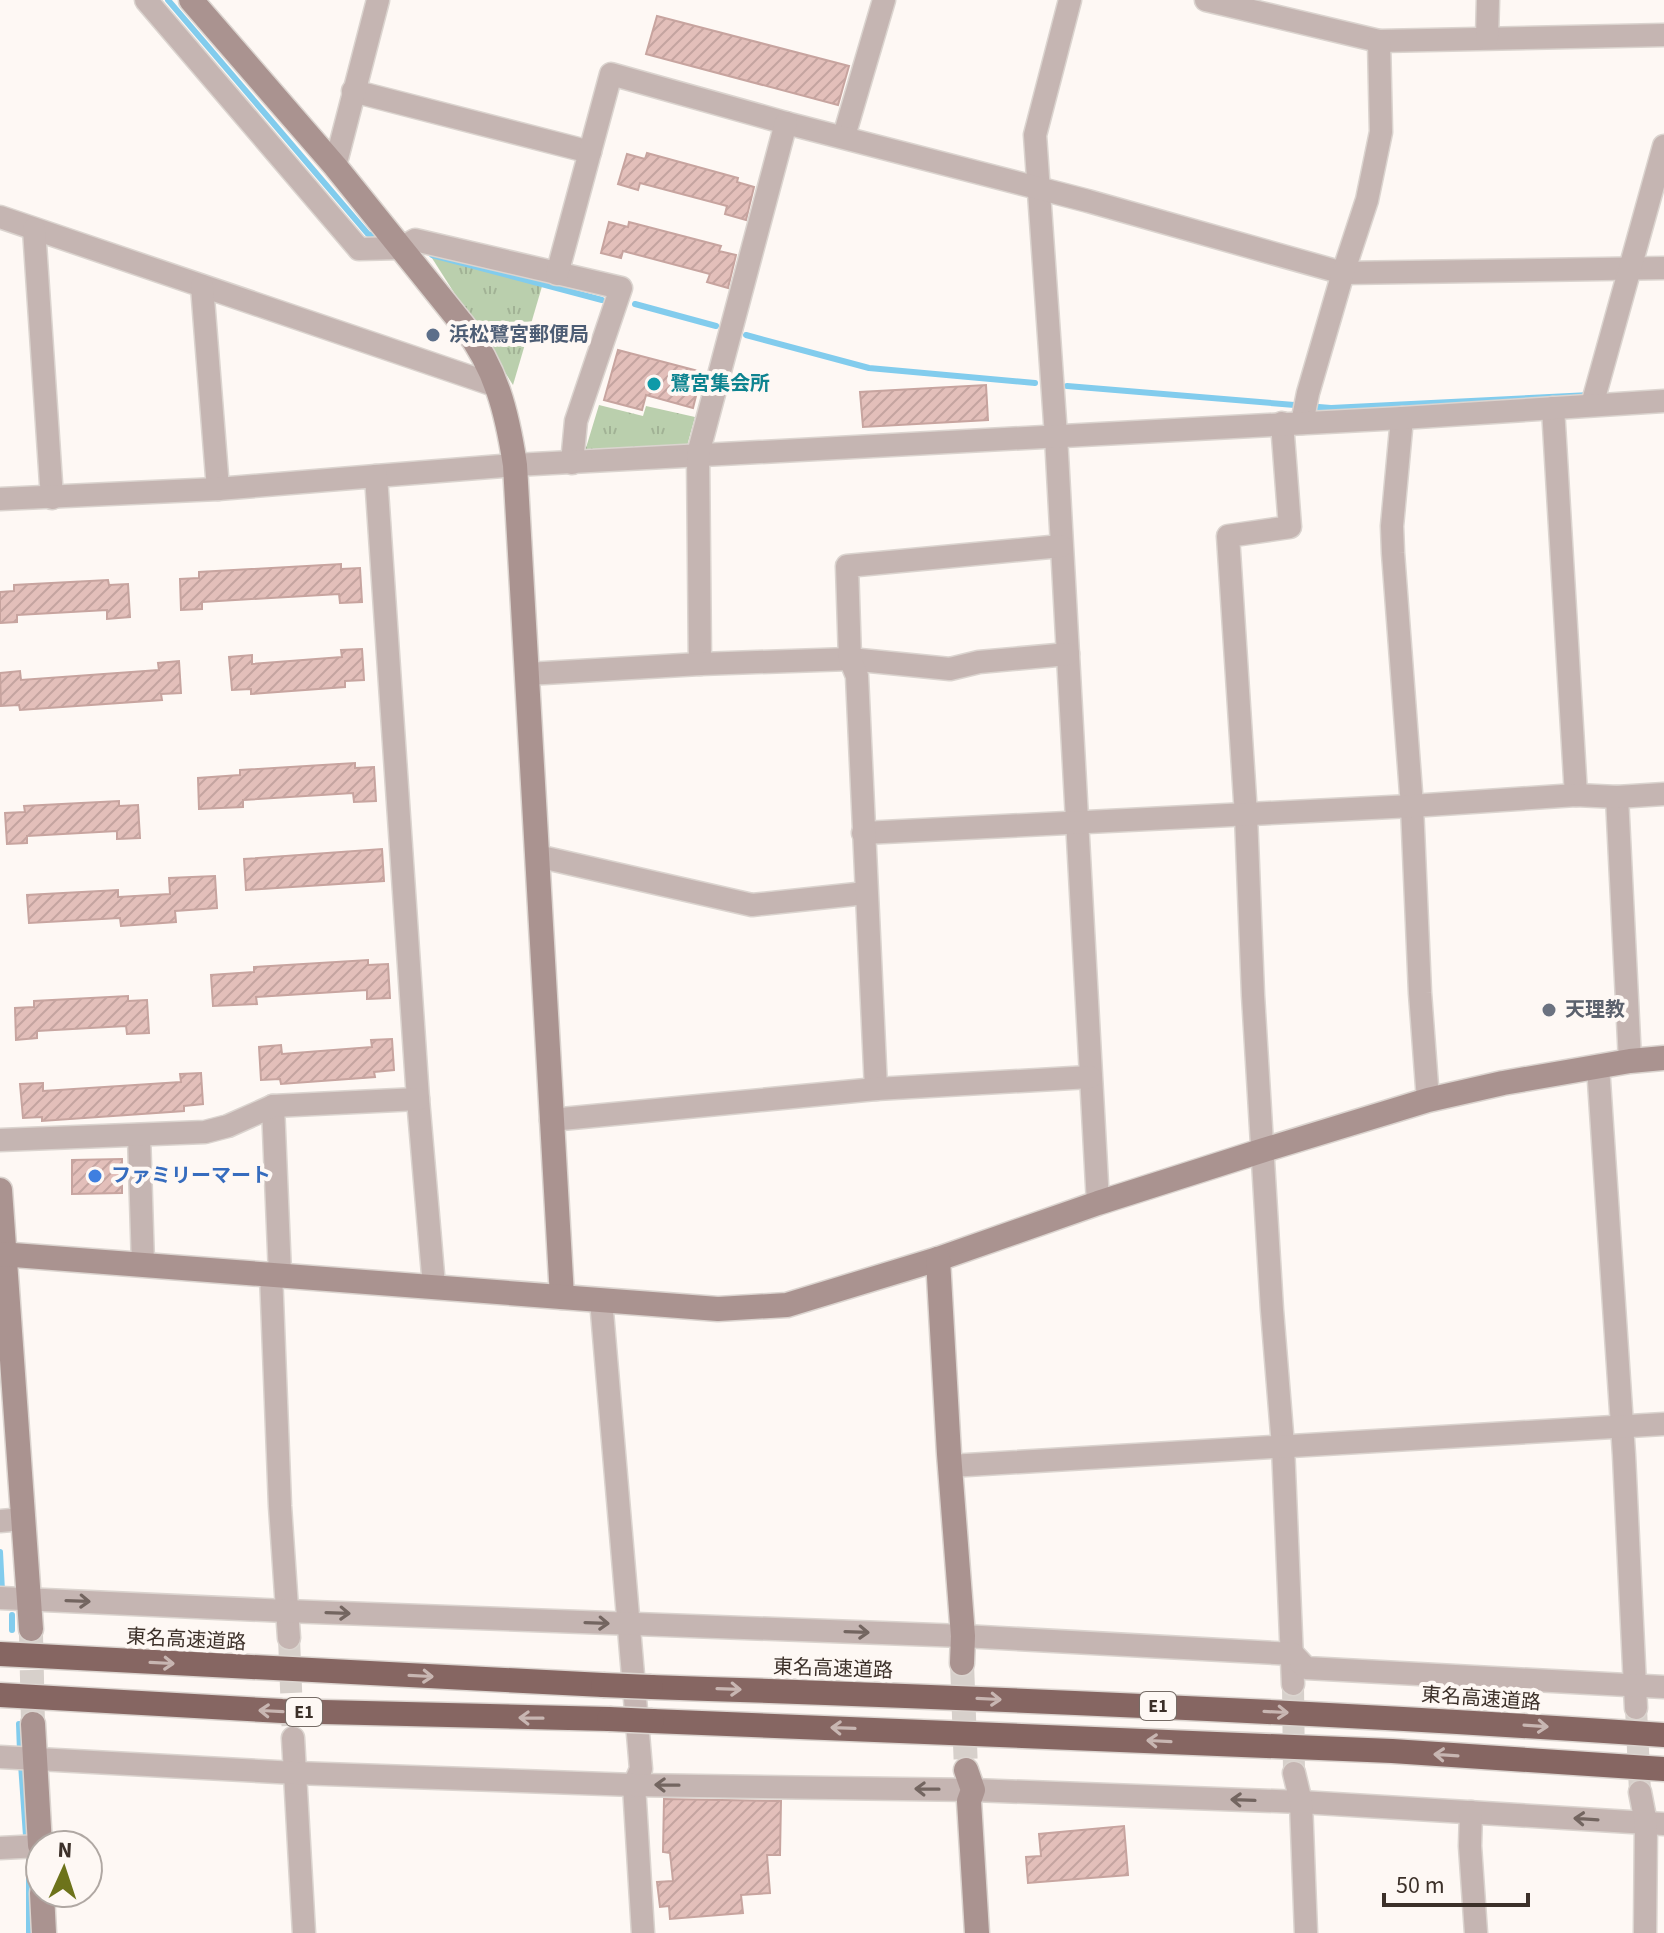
<svg xmlns="http://www.w3.org/2000/svg" width="1664" height="1933" font-family="'Source Sans 3','Noto Sans JP',sans-serif">
<defs>
<pattern id="park-tufts" width="24" height="20" patternUnits="userSpaceOnUse" patternTransform="scale(2)"><rect width="24" height="20" fill="#bacfad"/><path d="M3 7l-1-3M5 7V3M7 7l1-3M15 17l-1-3M17 17v-4M19 17l1-3" fill="none" stroke="#a1b295"/></pattern>
<pattern id="building-hatch" width="6" height="6" patternUnits="userSpaceOnUse" patternTransform="scale(2)"><rect width="6" height="6" fill="#e3bfba"/><path d="M-1 1l2-2M0 6l6-6M5 7l2-2" fill="none" stroke="#c4a4a0"/></pattern>
</defs>
<rect width="100%" height="100%" fill="#fef8f4"/>
<g fill="url(#park-tufts)">
<polygon points="430,255 543,283 513,385"/>
<polygon points="599,405 643,416 646,406 695,417 687,446 585,451"/>
</g>
<g fill="none" stroke-linecap="round" stroke-linejoin="round">
<g stroke="#82cced" stroke-width="6">
<polyline points="168,0 368,234 384,239"/>
<polyline points="432,255 602,300"/>
<polyline points="635,304 716,326"/>
<polyline points="746,335 869,368 1035,383"/>
<polyline points="1067,386 1331,408 1590,395"/>
<polyline points="0,1552 2,1591"/>
<polyline points="12,1615 12,1630"/>
<polyline points="19,1724 20,1752"/>
<polyline points="21,1764 26,1836"/>
<polyline points="29,1856 29,1933"/>
</g>
</g>
<g fill="url(#building-hatch)" stroke="#c7a49f" stroke-width="2">
<polygon points="657,16 849,66 838,105 646,54"/>
<polygon points="647,153 738,178 737,182 754,187 746,220 725,214 727,206 640,183 638,190 618,184 627,154 645,159"/>
<polygon points="609,222 628,227 629,222 721,246 719,251 736,255 728,288 707,282 710,274 623,251 621,258 601,253"/>
<polygon points="618,350 702,372 693,408 646,395 642,410 604,400"/>
<polygon points="986,385 988,420 863,427 860,392"/>
<polygon points="341,564 341,569 360,568 362,602 340,603 339,594 202,602 202,609 181,610 180,579 199,578 199,572"/>
<polygon points="108,580 109,585 128,584 130,617 107,619 107,610 17,615 17,622 0,623 0,592 14,591 14,585"/>
<polygon points="362,649 364,680 345,681 345,687 251,694 251,689 232,690 229,657 252,655 252,664 342,657 341,650"/>
<polygon points="179,661 181,693 161,694 162,700 20,710 19,705 1,706 0,673 20,671 21,680 159,670 158,663"/>
<polygon points="355,763 355,768 374,767 376,801 354,802 353,793 243,800 243,807 199,809 198,778 240,775 240,770"/>
<polygon points="119,801 119,806 138,805 140,838 117,839 117,831 27,836 27,843 7,844 5,813 25,812 24,806"/>
<polygon points="382,849 384,881 246,890 244,859"/>
<polygon points="215,876 217,908 175,911 176,922 121,926 120,918 29,923 27,895 118,890 118,897 170,894 169,878"/>
<polygon points="368,960 368,965 388,964 390,998 367,999 367,990 256,997 257,1004 213,1006 211,975 254,972 254,967"/>
<polygon points="128,996 128,1001 147,1000 149,1033 127,1034 126,1026 37,1031 37,1038 16,1040 15,1008 34,1007 34,1001"/>
<polygon points="392,1039 394,1070 374,1072 375,1077 281,1084 280,1079 261,1080 259,1047 281,1045 282,1054 372,1047 371,1040"/>
<polygon points="201,1073 203,1104 184,1106 184,1111 42,1121 42,1117 23,1118 20,1084 43,1083 43,1091 181,1082 180,1074"/>
<polygon points="122,1159 122,1193 72,1194 72,1160"/>
<polygon points="664,1799 781,1801 780,1855 767,1855 770,1893 741,1895 743,1913 670,1919 669,1906 660,1907 657,1882 673,1881 670,1853 663,1852"/>
<polygon points="1124,1826 1128,1875 1028,1883 1026,1857 1041,1856 1039,1834"/>
</g>
<g fill="none" stroke-linecap="round" stroke-linejoin="round">
<g stroke="#d7d0cb" stroke-width="22" stroke-dasharray="22 11" stroke-linecap="butt">
<polyline points="289,1638 293,1738"/>
<polyline points="1293,1684 1294,1773"/>
<polyline points="1636,1708 1640,1792"/>
</g>
<g stroke="#d7d0cb" stroke-width="24" stroke-dasharray="24 12" stroke-linecap="butt">
<polyline points="31,1634 33,1724"/>
<polyline points="962,1663 966,1770"/>
</g>
<defs>
<g id="street">
<polyline points="146,0 359,249 401,248 415,240 621,288 576,421 572,463"/>
<polyline points="1070,0 1035,135 1056,436 1098,1203"/>
<polyline points="1206,0 1379,41 1664,35"/>
<polyline points="1487,38 1488,0"/>
<polyline points="353,91 590,152"/>
<polyline points="844,136 884,0"/>
<polyline points="335,166 378,0"/>
<polyline points="0,217 497,386"/>
<polyline points="34,229 52,498"/>
<polyline points="557,274 611,74 786,123 1088,201 1343,273 1664,268"/>
<polyline points="202,286 218,489"/>
<polyline points="1592,405 1664,146"/>
<polyline points="1553,408 1576,795"/>
<polyline points="1402,418 1392,526 1393,553 1412,806 1420,993 1428,1100"/>
<polyline points="1282,423 1290,527 1228,536 1246,815 1253,995 1272,1310 1283,1446 1293,1684"/>
<polyline points="1302,423 1308,393 1343,273 1367,200 1381,132 1379,41"/>
<polyline points="376,476 515,465 1402,418 1664,401"/>
<polyline points="0,499 218,489 376,476 418,1099 434,1286"/>
<polyline points="700,664 698,454 786,123"/>
<polyline points="527,674 700,664 850,659 950,669 979,662 1068,654"/>
<polyline points="1617,797 1630,1061"/>
<polyline points="863,833 1412,806 1576,795 1617,797 1664,794"/>
<polyline points="537,856 752,905 866,893"/>
<polyline points="1598,1066 1624,1455 1636,1708"/>
<polyline points="876,1089 857,676 850,659 847,566 1061,546"/>
<polyline points="273,1106 280,1274"/>
<polyline points="551,1120 876,1089 1090,1077"/>
<polyline points="139,1135 143,1265"/>
<polyline points="0,1140 205,1132 228,1126 273,1106 418,1099"/>
<polyline points="271,1273 280,1506 289,1638"/>
<polyline points="601,1300 641,1769 634,1785 643,1933"/>
<polyline points="950,1466 1664,1424"/>
<polyline points="0,1521 23,1519"/>
<polyline points="0,1598 286,1611 963,1636 1293,1654 1306,1668 1664,1687"/>
<polyline points="293,1738 304,1933"/>
<polyline points="0,1757 296,1773 634,1785 973,1790 1301,1802 1664,1824"/>
<polyline points="1294,1773 1301,1802 1306,1933"/>
<polyline points="1640,1792 1646,1823 1645,1933"/>
<polyline points="1471,1812 1470,1846 1476,1933"/>
<polyline points="0,1848 40,1846"/>
</g>
<g id="secondary">
<path d="M191,0L335,166L463,325C496,368 507,412 515,465L562,1297"/>
<polyline points="0,1190 31,1629"/>
<polyline points="0,1254 718,1309 787,1305 938,1259 1098,1203 1264,1150 1428,1100 1503,1083 1630,1061 1664,1058"/>
<polyline points="938,1259 949,1454 963,1636 962,1663"/>
<polyline points="33,1724 40,1845"/>
<polyline points="966,1770 973,1790 969,1801 977,1933"/>
<polyline points="42,1893 44,1933"/>
</g>
<g id="highway">
<polyline points="0,1654 603,1685"/>
<path d="M651,1687C989,1698 1327,1712 1664,1735"/>
<polyline points="0,1695 282,1711 609,1719"/>
<polyline points="652,1721 1392,1751 1664,1769"/>
</g>
</defs>
<use href="#street" stroke="#dbd4cf" stroke-width="25"/>
<use href="#secondary" stroke="#dbd4cf" stroke-width="27"/>
<use href="#highway" stroke="#dbd4cf" stroke-width="27"/>
<use href="#street" stroke="#c5b5b2" stroke-width="22"/>
<use href="#secondary" stroke="#aa9390" stroke-width="24"/>
<use href="#highway" stroke="#866662" stroke-width="24"/>
<defs>
<g id="highway-bridge">
<polyline points="603,1685 651,1687"/>
<polyline points="609,1719 652,1721"/>
</g>
</defs>
<use href="#highway-bridge" stroke="#dbd4cf" stroke-width="27" stroke-linecap="butt"/>
<use href="#highway-bridge" stroke="#866662" stroke-width="24"/>
</g>
<defs><path id="oneway-shaft" d="M-6 0H5M1.5-3L5.5 0L1.5 3" fill="none" stroke-width="1.6" stroke-linecap="round" stroke-linejoin="round" transform="scale(2)"/></defs>
<g stroke="#736560">
<use href="#oneway-shaft" transform="translate(78 1601) rotate(2)"/>
<use href="#oneway-shaft" transform="translate(338 1613) rotate(2)"/>
<use href="#oneway-shaft" transform="translate(597 1623) rotate(2)"/>
<use href="#oneway-shaft" transform="translate(857 1632) rotate(2)"/>
<use href="#oneway-shaft" transform="translate(667 1785) rotate(-179)"/>
<use href="#oneway-shaft" transform="translate(927 1789) rotate(-179)"/>
<use href="#oneway-shaft" transform="translate(1243 1800) rotate(-178)"/>
<use href="#oneway-shaft" transform="translate(1586 1819) rotate(-176)"/>
</g>
<g stroke="#c8b6b2">
<use href="#oneway-shaft" transform="translate(162 1663) rotate(3)"/>
<use href="#oneway-shaft" transform="translate(421 1676) rotate(3)"/>
<use href="#oneway-shaft" transform="translate(729 1689) rotate(2)"/>
<use href="#oneway-shaft" transform="translate(989 1699) rotate(3)"/>
<use href="#oneway-shaft" transform="translate(271 1711) rotate(-177)"/>
<use href="#oneway-shaft" transform="translate(1276 1712) rotate(3)"/>
<use href="#oneway-shaft" transform="translate(531 1718) rotate(-179)"/>
<use href="#oneway-shaft" transform="translate(1536 1726) rotate(4)"/>
<use href="#oneway-shaft" transform="translate(843 1728) rotate(-178)"/>
<use href="#oneway-shaft" transform="translate(1159 1741) rotate(-177)"/>
<use href="#oneway-shaft" transform="translate(1446 1755) rotate(-176)"/>
</g>
<circle fill="#5c6f8a" stroke="#fef8f4" stroke-width="3" cx="433" cy="335" r="8"/>
<circle fill="#0f9aa8" stroke="#fef8f4" stroke-width="3" cx="654" cy="384" r="8"/>
<circle fill="#6b7280" stroke="#fef8f4" stroke-width="3" cx="1549" cy="1010" r="8"/>
<circle fill="#3f7fe0" stroke="#fef8f4" stroke-width="3" cx="95" cy="1176" r="8"/>
<g text-anchor="middle" dominant-baseline="central" stroke-width="8" stroke-linejoin="round" paint-order="stroke">
<g fill="#fef8f4" stroke="#766c66" stroke-width="2">
<rect x="1140" y="1692" width="36" height="28" rx="6"/>
<rect x="286" y="1698" width="36" height="28" rx="6"/>
</g>
<g font-size="18" font-weight="bold" fill="#3c3029">
<text x="1158" y="1706">E1</text>
<text x="304" y="1712">E1</text>
</g>
<g font-size="20" font-weight="bold" fill="#4e5e75" stroke="#fef8f4" text-anchor="start">
<text x="449" y="335">浜松鷺宮郵便局</text>
</g>
<g font-size="20" font-weight="bold" fill="#0d838f" stroke="#fef8f4" text-anchor="start">
<text x="670" y="384">鷺宮集会所</text>
</g>
<g font-size="20" font-weight="bold" fill="#5b616d" stroke="#fef8f4" text-anchor="start">
<text x="1565" y="1010">天理教</text>
</g>
<g font-size="20" font-weight="bold" fill="#366cbe" stroke="#fef8f4" text-anchor="start">
<text x="111" y="1176">ファミリーマート</text>
</g>
<g font-size="20" fill="#3c3029" stroke="#fef8f4">
<text transform="translate(186 1640) rotate(3)">東名高速道路</text>
<text transform="translate(833 1669) rotate(2)">東名高速道路</text>
<text transform="translate(1481 1699) rotate(4)">東名高速道路</text>
</g>
</g>
<g transform="translate(64 1869) rotate(3)"><circle r="38" fill="#fef8f4" stroke="#b0a8a3" stroke-width="2"/>
<path d="M0-6L14 30L0 20L-14 30Z" fill="#6d731b"/>
<text y="-12" font-size="22" font-weight="bold" text-anchor="middle" fill="#3c3029">N</text>
</g>
<path d="M1384 1893v12h144v-12" fill="none" stroke="#3c3029" stroke-width="4"/>
<text x="1396" y="1893" font-size="24" fill="#3c3029" stroke="#fef8f4" stroke-width="6" paint-order="stroke">50 m</text>
</svg>
